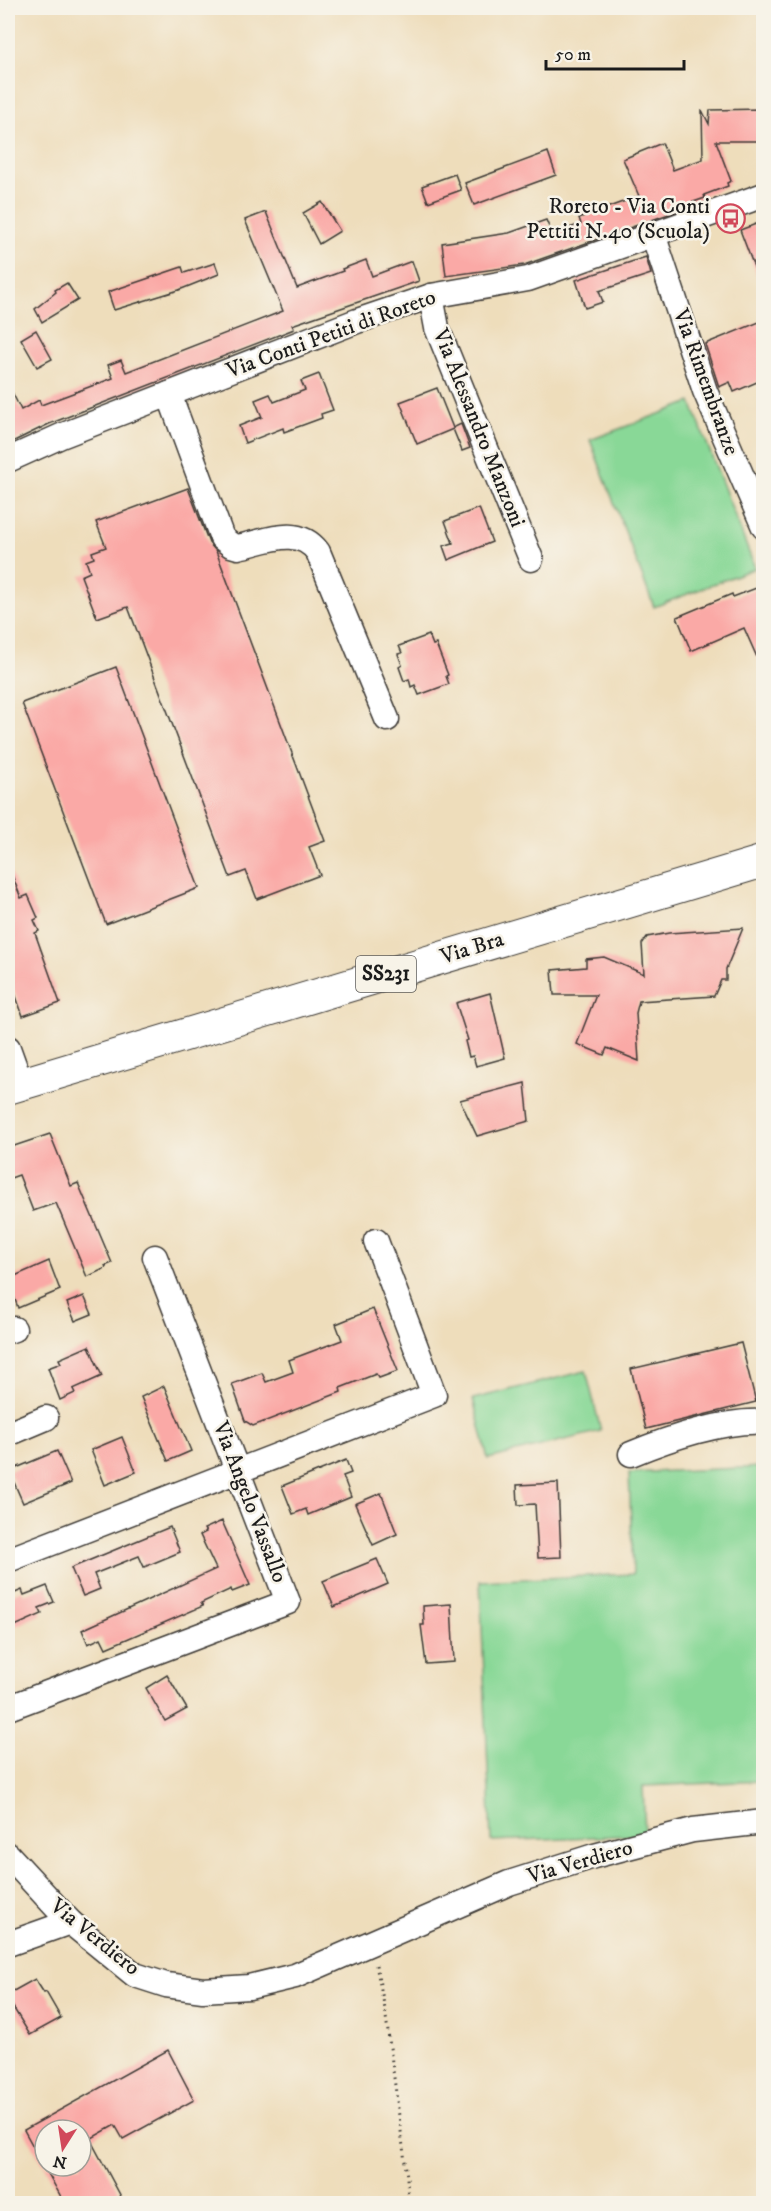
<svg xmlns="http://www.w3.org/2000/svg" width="771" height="2211" font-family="'IM FELL DW Pica',serif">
<rect width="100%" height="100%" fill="#f7f3e8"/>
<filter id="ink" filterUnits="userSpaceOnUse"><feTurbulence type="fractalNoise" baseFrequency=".0167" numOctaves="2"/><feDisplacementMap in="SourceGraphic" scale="12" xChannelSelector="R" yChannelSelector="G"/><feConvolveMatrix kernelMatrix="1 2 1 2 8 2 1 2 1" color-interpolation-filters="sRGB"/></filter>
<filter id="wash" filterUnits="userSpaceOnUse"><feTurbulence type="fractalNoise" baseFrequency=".008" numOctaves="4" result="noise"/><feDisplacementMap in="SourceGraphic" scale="24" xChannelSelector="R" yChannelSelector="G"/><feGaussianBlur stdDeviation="1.35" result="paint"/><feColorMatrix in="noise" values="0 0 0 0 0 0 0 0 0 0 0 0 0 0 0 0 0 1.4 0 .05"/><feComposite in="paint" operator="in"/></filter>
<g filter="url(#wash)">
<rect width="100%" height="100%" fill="#edb"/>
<g fill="#89d897" stroke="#527a5a" stroke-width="1.5">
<polygon points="691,402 755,568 654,607 590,440"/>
<polygon points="586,1371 601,1431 488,1459 473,1399"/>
<polygon points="763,1467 763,1781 643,1786 645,1835 491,1841 480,1581 633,1574 629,1473"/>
</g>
<g id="blocks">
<g fill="#faa9a6" fill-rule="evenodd">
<polygon points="764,109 764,141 716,141 731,181 727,183 728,186 704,195 705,198 682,206 683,209 524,265 446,276 442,243 509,233 546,220 552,234 581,224 579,218 639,196 623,159 662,143 673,170 703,159 702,110 709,124 710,110"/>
<polygon points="548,152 556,175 474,205 465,183"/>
<polygon points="455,174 461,190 428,202 422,186"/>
<polygon points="322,202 340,231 319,244 303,213"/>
<polygon points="266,212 297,288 343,271 342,269 366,260 372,276 412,261 419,281 292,325 294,329 49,424 8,444 8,384 21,410 39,400 41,405 113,378 108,365 121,360 126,372 283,311 245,220"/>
<polygon points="764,221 764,288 762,288 740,230"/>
<polygon points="646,257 651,274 599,291 603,302 585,308 576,280"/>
<polygon points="215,263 219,274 179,290 114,310 108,292 182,267 184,273"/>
<polygon points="67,283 78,300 42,322 35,309 56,292 55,290"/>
<polygon points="764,320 764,379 734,392 730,382 719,387 705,344"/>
<polygon points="36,330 52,359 37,367 21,339"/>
<polygon points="319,374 333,410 321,414 322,418 284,432 283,428 245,443 239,426 262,417 255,400 270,394 274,402 305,390 301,381"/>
<polygon points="437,388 453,428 461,424 470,448 462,451 453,429 417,444 400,402"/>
<polygon points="188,488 209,543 216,551 325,841 309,847 320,875 257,899 246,871 230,877 128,607 97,618 81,576 90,572 86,561 94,558 92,552 106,547 96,522"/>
<polygon points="479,508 492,542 448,560 443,546 453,543 445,521"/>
<polygon points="764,585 764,673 744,628 691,651 677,617 732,594 733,597"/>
<polygon points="429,635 433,645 436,644 448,675 446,676 449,684 419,695 415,685 411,687 409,679 404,681 399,667 402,665 398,654 402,653 399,646"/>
<polygon points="116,667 199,888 106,924 22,703"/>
<polygon points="8,865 21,898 28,895 38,918 34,920 39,931 35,933 60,1003 23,1016 8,974"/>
<polygon points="743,928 726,969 726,980 721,980 714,996 639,1001 636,1013 639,1061 607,1048 604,1055 577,1044 596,995 554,995 552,970 586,967 586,959 604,957 644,974 642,944 647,937 669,933"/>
<polygon points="490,993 505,1058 476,1066 473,1056 469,1057 465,1041 468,1040 456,1003"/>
<polygon points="525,1083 529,1121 477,1136 460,1100"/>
<polygon points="50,1134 71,1186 78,1183 112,1263 105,1266 106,1268 87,1277 56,1203 33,1211 19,1175 8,1179 8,1148"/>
<polygon points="49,1261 60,1290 18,1308 8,1279"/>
<polygon points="84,1296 92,1314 75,1321 67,1303"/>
<polygon points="373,1309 398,1371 379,1378 376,1374 340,1388 341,1392 253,1426 245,1421 232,1384 262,1373 266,1382 293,1372 289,1360 342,1340 336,1324"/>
<polygon points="741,1343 756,1402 646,1429 631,1369"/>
<polygon points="89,1346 102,1376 73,1389 75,1393 60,1400 48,1368 61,1363 59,1359"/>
<polygon points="164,1386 191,1451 168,1461 141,1397"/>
<polygon points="122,1437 136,1472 105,1485 91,1450"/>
<polygon points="57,1451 71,1483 23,1503 9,1471"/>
<polygon points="346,1460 351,1473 343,1476 351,1497 308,1515 306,1509 293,1514 282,1486"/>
<polygon points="558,1483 561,1557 538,1558 535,1504 518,1505 517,1485"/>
<polygon points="381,1493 397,1534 373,1545 355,1504"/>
<polygon points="222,1521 250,1585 232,1592 231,1589 201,1603 203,1606 106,1648 101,1638 88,1644 82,1630 216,1569 200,1535 206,1532 204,1529"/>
<polygon points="170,1527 180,1552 144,1567 139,1556 94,1574 100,1589 83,1596 71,1568"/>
<polygon points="377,1559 388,1584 334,1607 323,1581"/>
<polygon points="47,1586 54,1602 39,1608 42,1614 8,1629 8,1596 22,1590 24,1595"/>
<polygon points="451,1604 454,1662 426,1664 421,1625 424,1625 423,1606"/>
<polygon points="167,1675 187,1709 165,1721 146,1688"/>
<polygon points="35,1979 44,1993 46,1992 61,2018 30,2035 8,1999 8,1994"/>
<path d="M168,2050L194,2100L123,2139L115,2125L90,2139L125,2204H65L24,2130ZM45,2130H81V2166H45Z"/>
</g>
</g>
</g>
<g filter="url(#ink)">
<use href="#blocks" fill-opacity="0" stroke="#3c3934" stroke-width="1.5"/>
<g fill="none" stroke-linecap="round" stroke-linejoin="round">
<defs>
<g id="minor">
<polyline points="653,234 705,391 764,527"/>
<polyline points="431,296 437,328 531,559"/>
<path d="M169,394L222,538L231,545L238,547C267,541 298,525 318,552L387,719"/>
<polyline points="8,460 61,436 357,321 431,296 528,279 764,195"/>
<polyline points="8,1048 21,1084"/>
<polyline points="8,1331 14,1329"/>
<polyline points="8,1434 46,1418"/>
<path d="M631,1454C667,1439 725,1419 764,1422"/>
<polyline points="8,1560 434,1395 376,1241"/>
<polyline points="8,1708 288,1602 155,1257"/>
<polyline points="8,1855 70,1922 135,1975 166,1985 203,1990 249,1987 295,1976 509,1883 594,1856 693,1830 764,1822"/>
<polyline points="8,1944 70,1922"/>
</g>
<polyline id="major" points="8,1088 764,861"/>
</defs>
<use href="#minor" stroke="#3c3934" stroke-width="27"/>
<use href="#major" stroke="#3c3934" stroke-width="34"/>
<polyline stroke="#3c3934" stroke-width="3" stroke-dasharray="1.5 4.5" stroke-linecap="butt" points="376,1965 385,2009 407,2177 408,2204"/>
<use href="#minor" stroke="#fff" stroke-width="24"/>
<use href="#major" stroke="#fff" stroke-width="32"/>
</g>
</g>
<defs>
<symbol id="bus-ring" viewBox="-11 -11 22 22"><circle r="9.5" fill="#f7f3e8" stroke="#d1495b" stroke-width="1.5"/><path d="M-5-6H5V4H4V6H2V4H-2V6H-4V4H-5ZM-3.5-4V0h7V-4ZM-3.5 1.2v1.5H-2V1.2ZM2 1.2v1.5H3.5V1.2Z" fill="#d1495b"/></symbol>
</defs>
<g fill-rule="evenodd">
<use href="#bus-ring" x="714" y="202" width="33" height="33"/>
</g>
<g text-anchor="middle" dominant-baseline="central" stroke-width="5" stroke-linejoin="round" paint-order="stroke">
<rect fill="#f7f3e8" stroke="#5e5c59" stroke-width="1.5" x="356" y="956" width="60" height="36" rx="4.5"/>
<g font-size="21" font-weight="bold" fill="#1c1c1c">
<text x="386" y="974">SS231</text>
</g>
<g font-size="22" fill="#1c1c1c" stroke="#f7f3e8" text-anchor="end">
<text x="710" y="206">Roreto - Via Conti<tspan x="710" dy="25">Pettiti N.40 (Scuola)</tspan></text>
</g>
<g font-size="22" fill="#1c1c1c" stroke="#f7f3e8">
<text transform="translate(331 334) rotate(-20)">Via Conti Petiti di Roreto</text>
<text transform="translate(706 382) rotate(70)">Via Rimembranze</text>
<text transform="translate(479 428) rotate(68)">Via Alessandro Manzoni</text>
<text transform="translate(472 948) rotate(-17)">Via Bra</text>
<text transform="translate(250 1502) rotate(69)">Via Angelo Vassallo</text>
<text transform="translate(580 1862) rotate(-16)">Via Verdiero</text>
<text transform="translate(95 1937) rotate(39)">Via Verdiero</text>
</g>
</g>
<rect width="771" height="2211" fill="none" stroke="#f7f3e8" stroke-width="30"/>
<g transform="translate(63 2148) rotate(192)"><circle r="28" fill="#f7f3e8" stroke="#9f9d96" stroke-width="1.5"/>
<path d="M0-4.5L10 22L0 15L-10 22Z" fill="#d1495b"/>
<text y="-9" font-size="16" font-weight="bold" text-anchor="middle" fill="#1c1c1c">N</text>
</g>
<path d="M546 60v9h138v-9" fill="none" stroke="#1c1c1c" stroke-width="3"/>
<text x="555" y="60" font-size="18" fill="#1c1c1c" stroke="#f7f3e8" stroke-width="4.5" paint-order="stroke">50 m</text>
</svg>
